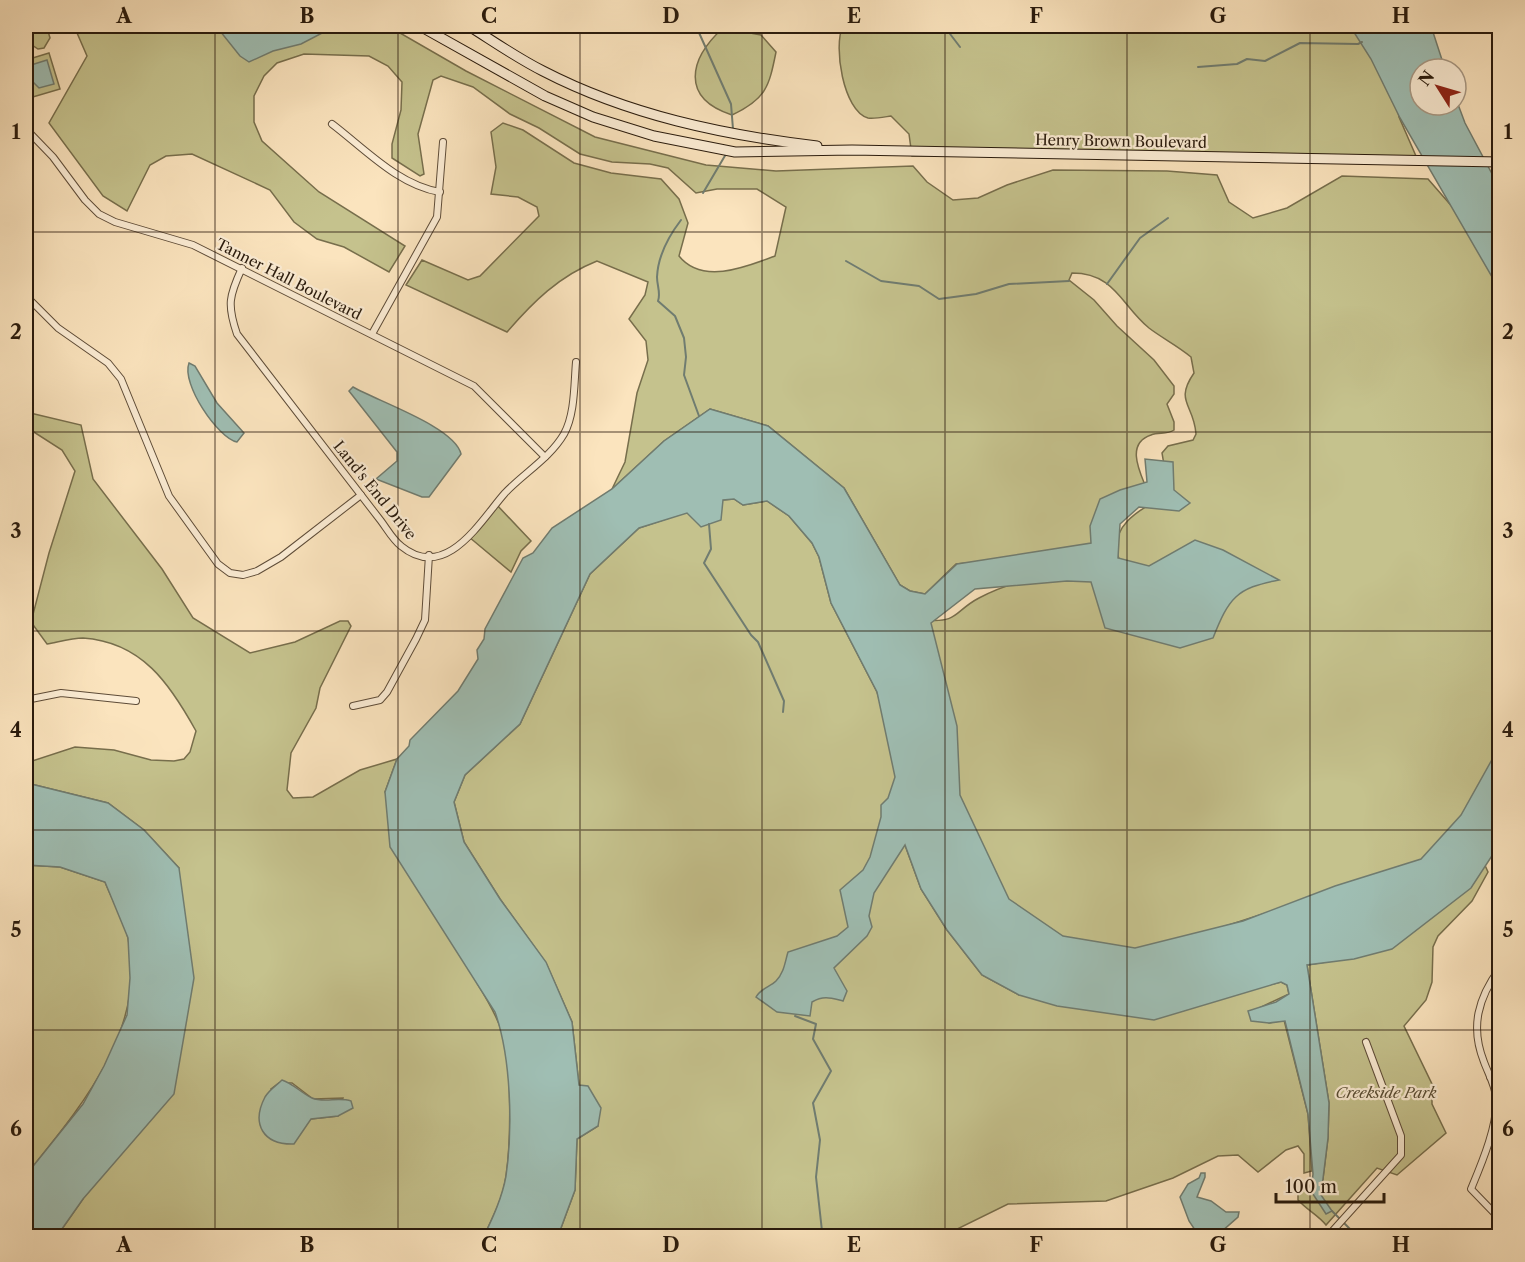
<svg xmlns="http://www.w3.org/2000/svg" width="1525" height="1262" font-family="'Libre Caslon Text',serif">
<rect width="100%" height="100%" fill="#fbe4be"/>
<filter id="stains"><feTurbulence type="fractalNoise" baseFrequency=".00333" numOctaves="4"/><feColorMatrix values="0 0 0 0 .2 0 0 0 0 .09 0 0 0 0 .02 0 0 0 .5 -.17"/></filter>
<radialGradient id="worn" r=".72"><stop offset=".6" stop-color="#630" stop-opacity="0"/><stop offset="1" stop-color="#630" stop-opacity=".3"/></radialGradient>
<g fill="#c5c28d" stroke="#776e4c" stroke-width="1.5" fill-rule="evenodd">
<polygon points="26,26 39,26 48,31 50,38 44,48 38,49 26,41"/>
<path d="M74,26H388L466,71L595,137L706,165L776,171L913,166L927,182L953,200L978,198L1007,185L1053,170L1167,171L1217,175L1229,202L1253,218L1287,208L1342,176L1428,179L1455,210L1499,274V758L1469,818L1428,861L1120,960L978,905L926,620C959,623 954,611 979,598C1022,575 1073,571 1120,562C1105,525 1143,508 1169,494L1162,453L1168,446L1193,440L1196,434C1194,404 1174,402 1194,373L1191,357C1178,346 1162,338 1149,328C1121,305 1115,273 1072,273L1069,280L1094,300L1117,326L1154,360L1174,386V394L1167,404L1174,422V430C1167,435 1159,432 1151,435C1127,443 1138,468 1145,485L1095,551L956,564L925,594L910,591L900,585L844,488L768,426L710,409L664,441L612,489L625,462L637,393L648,360L646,341L629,319L645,295L648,282L597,261C559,276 533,302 507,332L406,285L422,260L468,280L480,276L539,216L537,207L518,197L491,194L496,167L491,132L503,123L523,130L574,163L611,173L661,179L679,199L688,223L679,256C702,285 746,267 775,256L786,207L757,189H717L696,193L668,168L650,164L612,162L580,154L539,128L510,114L473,87L441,76L433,80L418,134L424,174L420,176L392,158V144L401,110L402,82L388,66L369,56L304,54L277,63L264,76L254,96V122L262,141L319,192L405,246L389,272L344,247L317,239L294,222L270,190L192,154L166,156L150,165L127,211L103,196L49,123L87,56Z"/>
<path d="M843,26H1357L1396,100L1399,117L1419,163L989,155L912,156L909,134L891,116C884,117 874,119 868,118C843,111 833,45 843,26Z"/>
<path d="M723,28L761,35L776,52C769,87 766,99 732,115C680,98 689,59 723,28Z"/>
<polygon points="49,53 60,89 26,99 26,60"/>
<path d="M26,412L81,425L93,479L162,569L193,618L250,653L295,642L340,621H348L351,626L320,688L316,708L291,753L287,790L293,798L313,797L360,770L397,759L385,792L477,983C487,999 496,1014 502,1032C512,1065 511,1141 506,1176C503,1198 493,1217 484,1236H57L83,1199L179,868L144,830L108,803L31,784L26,786V763L75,747L114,750L151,760L174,761L184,759L190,752L196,731C170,684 142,642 83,638C72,638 58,642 47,644L31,622L49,553L75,471L62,450L26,427ZM279,1083H292L313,1099L343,1098L338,1116L311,1119L271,1089Z"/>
<polygon points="734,499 743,505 767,501 789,516 812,543 819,557 831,603 877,692 893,743 905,845 921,889 947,930 982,975 1019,995 1248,990 1281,982 1287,985 1289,994 1259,1008 1269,1023 1284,1020 1308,1114 1312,1171 1304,1173 1304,1154 1298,1146 1286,1150 1258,1172 1238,1155 1218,1156 1173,1178 1106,1201 1008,1204 951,1232 949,1236 558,1236 575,1190 577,1139 598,1126 579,1085 572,1022 546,963 500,899 464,842 454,802 465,775 520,724 590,574 639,528 723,500"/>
<polygon points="496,504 531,541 521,551 511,572 469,537"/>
<path d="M1483,861L1488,872L1472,901L1438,936L1433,947L1432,982L1426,1000L1404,1026L1432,1084V1104L1446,1133L1397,1175L1377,1168L1326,1225C1318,1215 1307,1210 1298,1200V1193L1313,1179L1311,1191L1321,1195L1328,1138L1329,1103L1307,965L1363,956Z"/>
<path d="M26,865L60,867L105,882C112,900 124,919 128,938C148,1030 79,1109 26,1175Z"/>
</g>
<g fill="#9fbeb3" stroke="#707c70" stroke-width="1.5">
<polygon points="216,26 325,26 328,30 301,44 273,51 249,62 240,56"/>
<polygon points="1350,26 1431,26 1445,69 1420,69 1420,105 1456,105 1456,99 1465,123 1499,187 1499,289 1400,118 1371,59"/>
<polygon points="47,60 54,84 39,88 28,77 32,69 31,65"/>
<path d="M189,363L195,366L217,403L244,433L237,442C218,438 181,384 189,363Z"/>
<path d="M353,387C377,401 455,427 461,454L429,497H422L376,479L397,461V452L349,391Z"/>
<path d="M710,409L768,426L844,488L900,585L910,591L925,594L957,564L1091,543L1090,526L1100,499L1120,490L1147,482L1145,459L1173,462L1174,490L1190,503L1179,511L1139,507L1120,524L1118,558L1149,566L1195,540L1223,550L1279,580C1236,588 1229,598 1213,638L1180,648L1105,628L1091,582L1067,581L975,589L931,623L957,726L960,795L1009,899L1063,936L1135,948L1243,921L1335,886L1421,859L1461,815L1499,747V845L1471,888L1392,949L1354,959L1307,965L1329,1103L1328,1138L1321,1195L1332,1211L1326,1214L1311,1191L1313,1174L1308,1114L1285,1021L1269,1023L1251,1021L1248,1011L1276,1002L1289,994L1287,985L1281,982L1154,1020L1057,1006L1019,995L982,975L947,930L921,889L905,845L874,893L869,916L872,927L867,936L834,968L847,991L843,1001C831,998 824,995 812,1002L810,1016L777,1012L756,997C761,988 770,987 776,981C784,973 785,962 788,952L837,936L848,927L840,890L863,870L870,857L881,817V805L888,798L895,777L877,692L831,603L819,557L812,543L789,516L767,501L743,505L734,499L723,500L721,520L701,527L687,513L639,528L590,574L520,724L465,775L454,802L464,842L500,899L546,962L572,1022L579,1085L588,1086L601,1108L598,1126L577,1139L575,1190L558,1236H484C493,1217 502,1198 506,1176C513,1128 511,1057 495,1012L390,847L385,792L397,759L409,746L410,740L458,691L478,659L477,650L484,639L485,629L523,558L533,553L552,528L612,489L664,441Z"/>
<polygon points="31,784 108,803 144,830 179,868 194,978 174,1094 83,1199 57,1236 26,1236 26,1175 83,1104 104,1066 127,1015 130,978 128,938 105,882 60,867 26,865 26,786"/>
<path d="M282,1080C294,1084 301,1093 312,1098C323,1103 339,1097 351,1101L353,1108L338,1116L311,1119L294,1144C263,1145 251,1124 265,1097C270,1089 276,1086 282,1080Z"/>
<polygon points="1201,1173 1205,1173 1205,1177 1197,1197 1211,1201 1226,1212 1239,1212 1238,1217 1220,1233 1222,1236 1199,1236 1189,1221 1180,1197 1188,1184 1199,1178"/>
</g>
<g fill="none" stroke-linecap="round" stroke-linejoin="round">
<g stroke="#707c70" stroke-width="2">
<polyline points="696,26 731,104 733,129"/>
<polyline points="944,26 960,47"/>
<polyline points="1198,67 1237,64 1247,59 1265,61 1300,43 1358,44 1362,42"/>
<polyline points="703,193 726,154"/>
<path d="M681,220C668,237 658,255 657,277C657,286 661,293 658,301L675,316L684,338L686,357L684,375L699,416"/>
<polyline points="846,261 881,281 919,286 939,299 976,294 1009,284 1069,281"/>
<polyline points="1107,284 1140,238 1168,218"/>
<polyline points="709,524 711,549 704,563 751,635 758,642 784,701 783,712"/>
<polyline points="795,1016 816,1024 813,1039 831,1071 813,1103 820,1140 816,1177 822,1231"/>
<polyline points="1332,1211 1357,1236"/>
</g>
<defs>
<g id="street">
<path d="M332,124C365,149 398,185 440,192"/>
<polyline points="26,129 53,157 85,200 99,214 115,222 193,245 474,386 545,457"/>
<path d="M242,268C229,296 227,305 237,334L381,521C387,529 393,540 401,546C446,583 481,520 505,493C524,473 550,458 564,434C575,414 574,385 576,362"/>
<polyline points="26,296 58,328 108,363 121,379 169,496 218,564 230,573 243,575 257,571 281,557 361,495"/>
<polyline points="372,334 437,217 443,142"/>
<polyline points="26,700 61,693 136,701"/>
<polyline points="353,706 380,700 387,692 416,639 425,620 429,555"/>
<path d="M1500,968C1478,998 1470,1027 1484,1062C1488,1073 1495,1085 1496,1097C1499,1123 1481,1165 1471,1189L1500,1219"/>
<polyline points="1490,1077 1500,1075"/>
<polyline points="1328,1236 1401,1155 1401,1136 1366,1042"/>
</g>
<g id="secondary">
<polyline points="420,26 545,96 593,117 654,136 735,152 852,150 1500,162"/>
<path d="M469,26C493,41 517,58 543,71C628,115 723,135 817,146"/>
</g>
</defs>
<use href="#street" stroke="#5e4c38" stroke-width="8"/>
<use href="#secondary" stroke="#291a0c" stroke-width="11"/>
<use href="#street" stroke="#fcedd5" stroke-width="6"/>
<use href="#secondary" stroke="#fcedd5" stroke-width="9"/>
</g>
<path fill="none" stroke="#291a0c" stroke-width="1.5" stroke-opacity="0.55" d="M215,26V1236M398,26V1236M580,26V1236M762,26V1236M945,26V1236M1127,26V1236M1310,26V1236M26,232H1500M26,432H1500M26,631H1500M26,830H1500M26,1030H1500"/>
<g text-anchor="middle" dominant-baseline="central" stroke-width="4.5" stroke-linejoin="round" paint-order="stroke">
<g font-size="15" fill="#291a0c" stroke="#fcedd5">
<text transform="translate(1121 141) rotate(1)">Henry Brown Boulevard</text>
<text transform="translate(289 279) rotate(27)">Tanner Hall Boulevard</text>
<text transform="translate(375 490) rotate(51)">Land's End Drive</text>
</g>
<g font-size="15" font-style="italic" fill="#584c33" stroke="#fcedd5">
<text x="1386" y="1092">Creekside Park</text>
</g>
</g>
<rect width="1525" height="1262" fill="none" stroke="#fbe4be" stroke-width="66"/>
<g transform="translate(1438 87) rotate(307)"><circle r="28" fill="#fcedd5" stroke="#a89985" stroke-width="1.5"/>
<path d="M0-4.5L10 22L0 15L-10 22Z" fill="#8f2418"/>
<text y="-9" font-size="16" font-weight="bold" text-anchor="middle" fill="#291a0c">N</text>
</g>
<path d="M1276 1193v9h108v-9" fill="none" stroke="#291a0c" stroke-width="3"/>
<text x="1285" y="1193" font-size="18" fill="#291a0c" stroke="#fcedd5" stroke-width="4.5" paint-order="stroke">100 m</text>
<rect x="33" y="33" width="1459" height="1196" fill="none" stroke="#291a0c" stroke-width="2"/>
<g font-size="20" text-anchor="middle" font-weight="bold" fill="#291a0c">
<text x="124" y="23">A</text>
<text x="307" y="23">B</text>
<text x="489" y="23">C</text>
<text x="671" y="23">D</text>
<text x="854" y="23">E</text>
<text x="1036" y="23">F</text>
<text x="1218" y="23">G</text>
<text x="1401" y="23">H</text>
<text x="16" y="139">1</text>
<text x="1508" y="139">1</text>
<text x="16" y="339">2</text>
<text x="1508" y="339">2</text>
<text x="16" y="538">3</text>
<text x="1508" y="538">3</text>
<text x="16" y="737">4</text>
<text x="1508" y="737">4</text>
<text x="16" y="937">5</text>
<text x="1508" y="937">5</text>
<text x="16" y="1136">6</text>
<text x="1508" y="1136">6</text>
<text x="124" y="1252">A</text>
<text x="307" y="1252">B</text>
<text x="489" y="1252">C</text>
<text x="671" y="1252">D</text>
<text x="854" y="1252">E</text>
<text x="1036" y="1252">F</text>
<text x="1218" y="1252">G</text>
<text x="1401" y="1252">H</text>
</g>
<rect width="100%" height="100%" filter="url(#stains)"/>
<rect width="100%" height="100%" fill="url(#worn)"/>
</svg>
